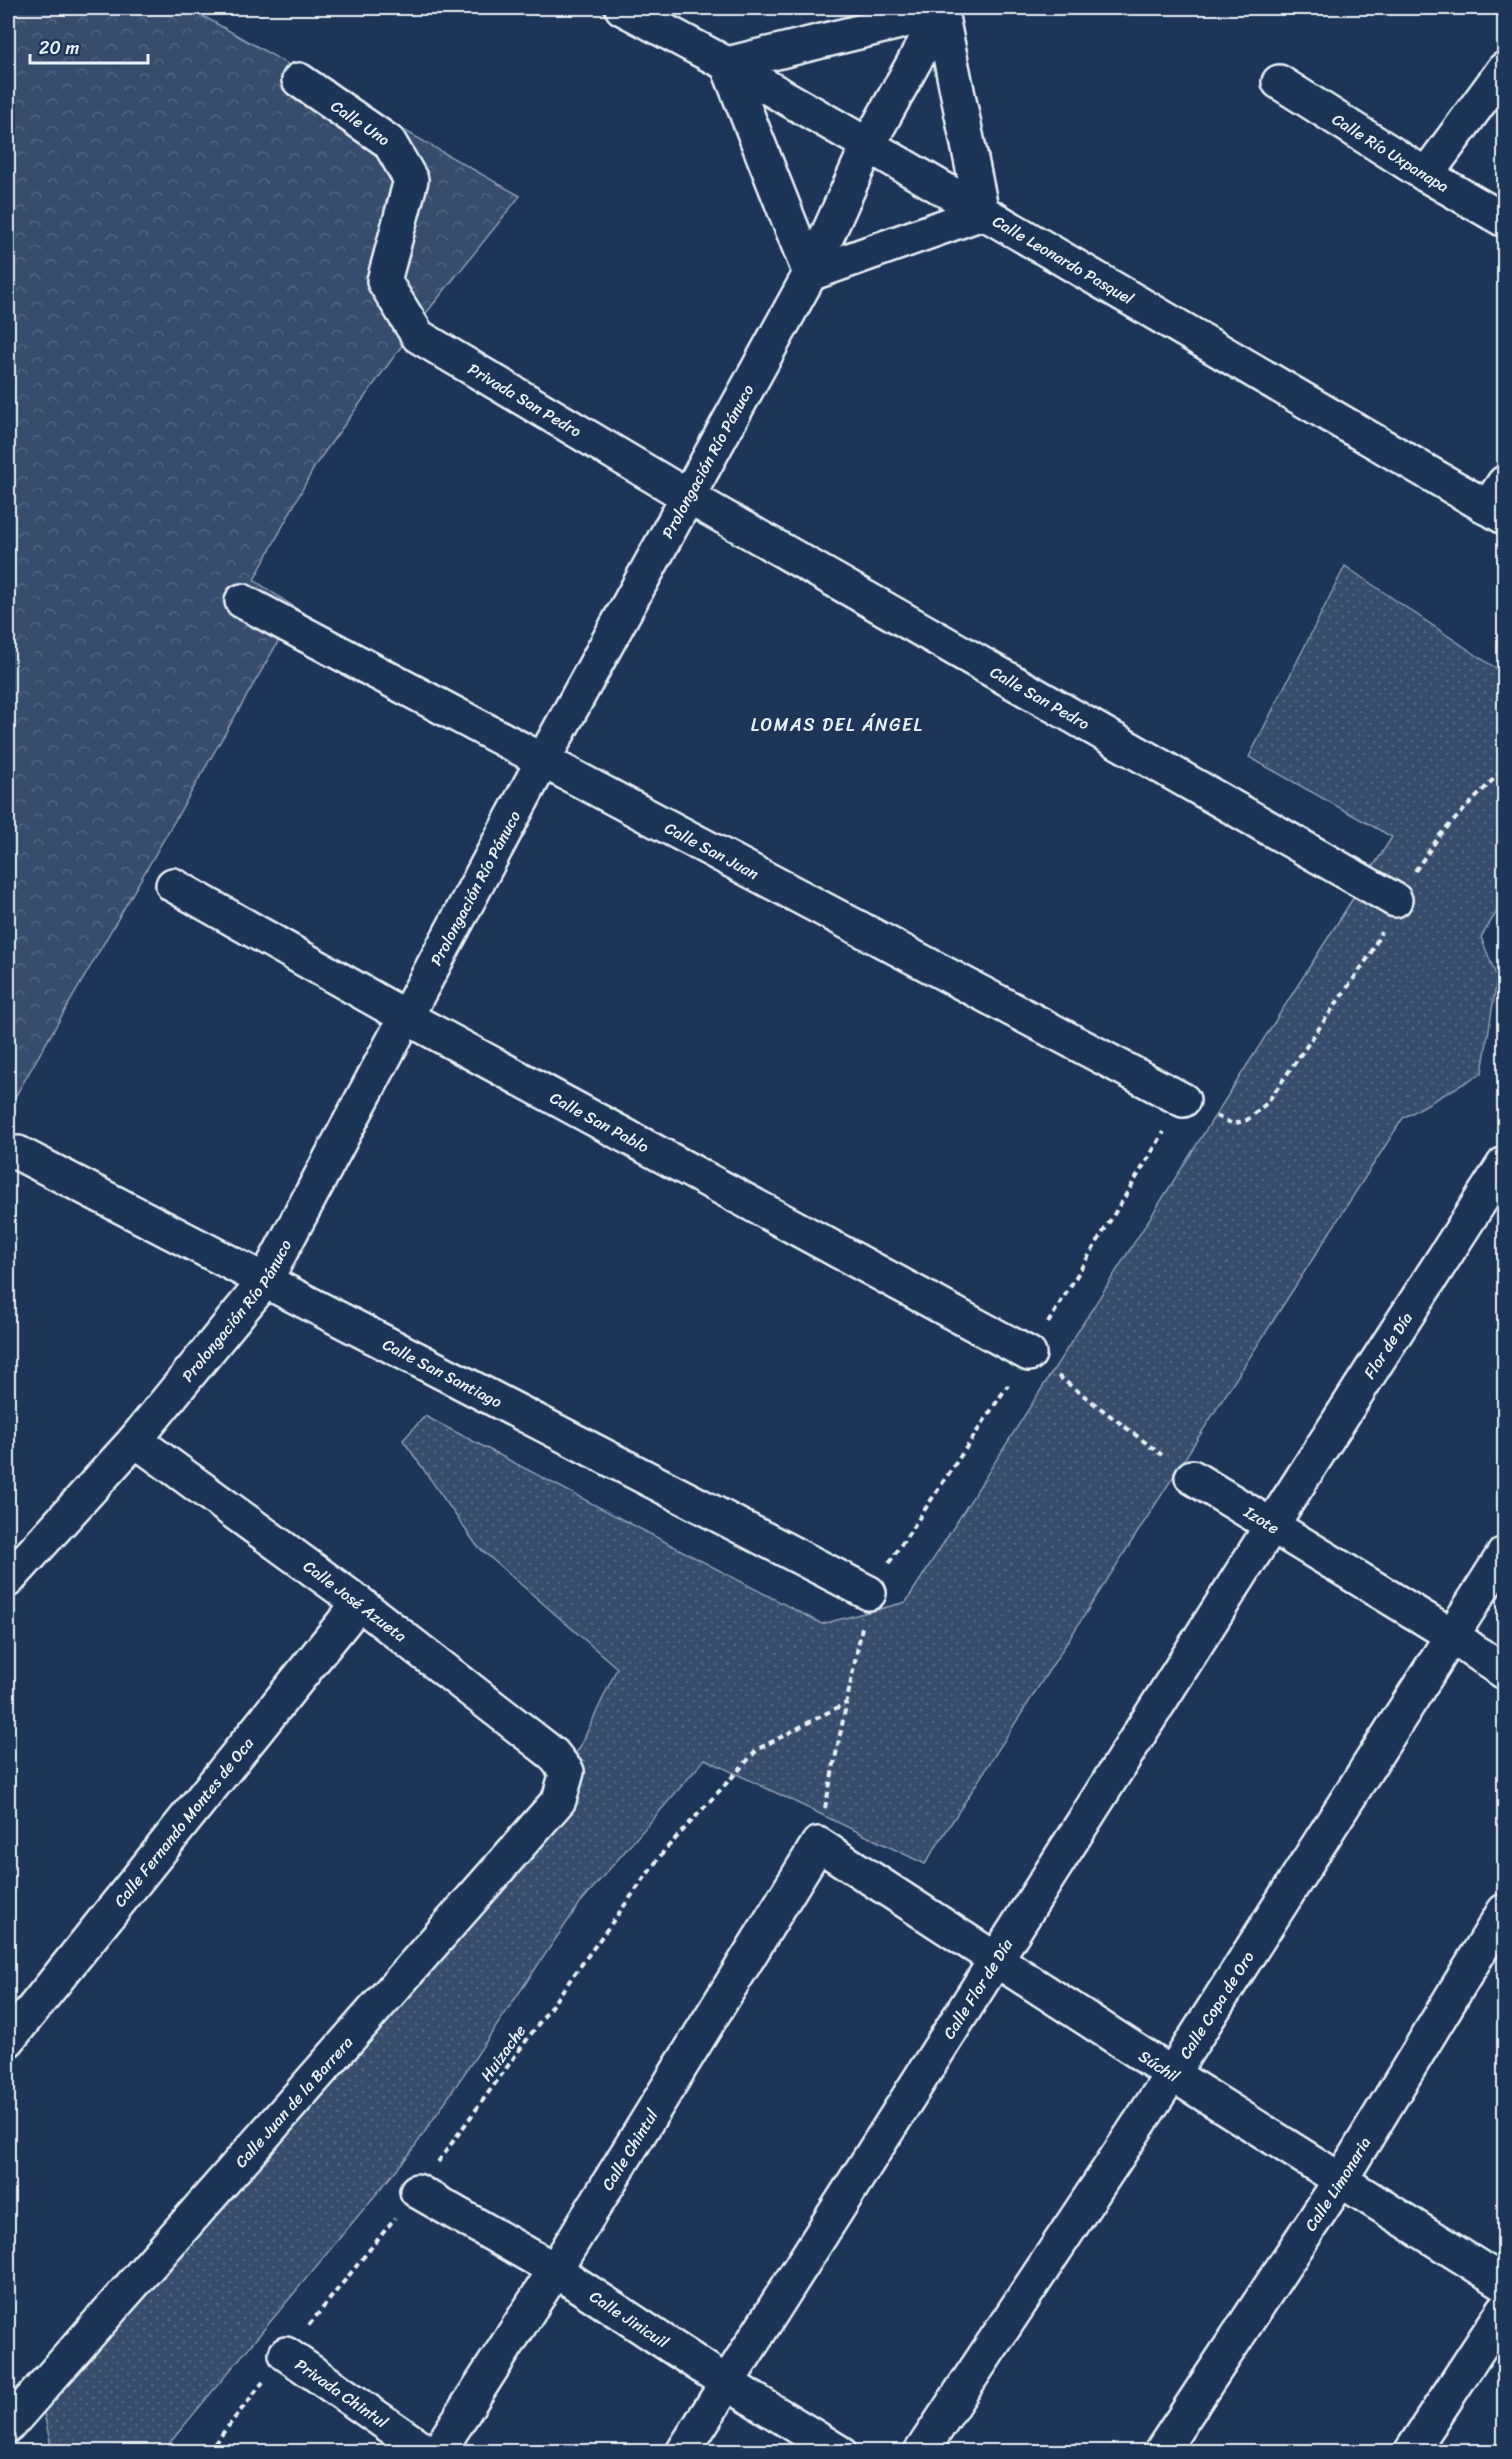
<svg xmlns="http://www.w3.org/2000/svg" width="1512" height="2459" font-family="Sriracha,sans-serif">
<defs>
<pattern id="grass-dots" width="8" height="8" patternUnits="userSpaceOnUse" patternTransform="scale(1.5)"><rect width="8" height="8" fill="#374d6c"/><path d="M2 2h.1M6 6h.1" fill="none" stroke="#546782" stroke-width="1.8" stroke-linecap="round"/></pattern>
<pattern id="forest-crowns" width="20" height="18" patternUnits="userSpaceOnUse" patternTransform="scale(1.5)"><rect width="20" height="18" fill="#374d6c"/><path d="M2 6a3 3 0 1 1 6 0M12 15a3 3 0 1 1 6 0" fill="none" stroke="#546782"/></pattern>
</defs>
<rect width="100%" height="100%" fill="#1d3557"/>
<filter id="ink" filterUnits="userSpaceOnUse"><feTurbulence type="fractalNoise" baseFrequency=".0167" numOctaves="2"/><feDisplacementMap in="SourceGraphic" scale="12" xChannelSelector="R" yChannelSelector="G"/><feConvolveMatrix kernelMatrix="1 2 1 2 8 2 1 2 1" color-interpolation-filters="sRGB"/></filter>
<g filter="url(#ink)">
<polygon fill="url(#grass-dots)" stroke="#909fb2" stroke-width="1.5" points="1345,566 1504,674 1504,900 1481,937 1497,978 1482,1073 1403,1118 925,1864 705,1759 580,1903 411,2152 163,2451 52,2451 35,2371 579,1749 617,1668 477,1546 403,1440 425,1416 822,1624 906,1602 1392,837 1249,757"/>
<polygon fill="url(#forest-crowns)" stroke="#909fb2" stroke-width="1.5" points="8,8 189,8 520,196 419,322 316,464 254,580 297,609 8,1109"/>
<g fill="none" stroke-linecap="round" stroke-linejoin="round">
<defs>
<g id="minor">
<path id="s1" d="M299,80L389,142L411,180L384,281L418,336L687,496L1395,900"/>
<path id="s2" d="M1279,82L1426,175L1504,220"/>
<polyline points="1426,175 1504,69"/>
<polyline points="1487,508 1504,483"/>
<path id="s3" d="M242,601L1183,1100"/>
<path id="s4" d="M173,885L406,1017L1029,1354"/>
<path id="s5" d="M18,1153L869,1593"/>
<path id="s6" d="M1192,1477L1453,1636L1504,1672"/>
<path id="s7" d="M8,2040L359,1603"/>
<path id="s8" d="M417,2191L555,2270L727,2383L839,2452"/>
<path id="s9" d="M286,2354L427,2452"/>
<path id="s10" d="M8,2426L559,1800L567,1772L553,1754L359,1603L135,1440"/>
<path id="s11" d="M438,2452L555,2270L818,1844L1172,2074L1504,2283"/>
<path id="s12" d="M683,2452L1272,1525L1504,1164"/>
<path id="s13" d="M921,2452L1172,2074L1504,1554"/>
<path id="s14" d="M1161,2452L1340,2181L1504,1911"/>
<polyline points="1411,2452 1504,2310"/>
</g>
<g id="tertiary">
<path id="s15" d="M622,8L727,64L868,145L1504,517"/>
<polygon points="941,12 982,213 810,274 727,64"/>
<path id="s16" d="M8,1580L135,1440L265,1281L542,762L810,274L868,145L944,8"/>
</g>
</defs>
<use href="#minor" stroke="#e8f1f8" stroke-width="38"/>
<use href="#tertiary" stroke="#e8f1f8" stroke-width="38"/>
<g stroke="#e8f1f8" stroke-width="4" stroke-dasharray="6 4.5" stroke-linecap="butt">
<polyline points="1415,871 1440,835 1504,768"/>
<polyline points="1216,1116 1233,1124 1247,1120 1267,1103 1370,955 1381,932"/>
<polyline points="1048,1323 1164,1132"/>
<polyline points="1058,1376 1162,1455"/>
<polyline points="889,1563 1008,1385"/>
<polyline points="825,1808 862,1627"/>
<polyline points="438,2162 664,1851 758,1749 846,1703"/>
<polyline points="309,2325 395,2218"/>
<polyline points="208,2452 263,2382"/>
</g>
<use href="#minor" stroke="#1d3557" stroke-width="33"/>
<use href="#tertiary" stroke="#1d3557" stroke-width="33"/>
</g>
</g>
<g text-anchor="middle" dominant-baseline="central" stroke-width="4.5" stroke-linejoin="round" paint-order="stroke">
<g font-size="16" fill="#e8f1f8" stroke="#1d3557">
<text stroke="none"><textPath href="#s1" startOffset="75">Calle Uno</textPath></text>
<text stroke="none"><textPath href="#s2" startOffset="132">Calle Río Uxpanapa</textPath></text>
<text stroke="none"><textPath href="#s15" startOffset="508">Calle Leonardo Pasquel</textPath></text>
<text stroke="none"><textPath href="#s1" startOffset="447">Privada San Pedro</textPath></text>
<text stroke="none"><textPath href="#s16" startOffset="1326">Prolongación Río Pánuco</textPath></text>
<text stroke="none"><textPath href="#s1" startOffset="1042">Calle San Pedro</textPath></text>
<text stroke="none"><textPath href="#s3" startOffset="532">Calle San Juan</textPath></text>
<text stroke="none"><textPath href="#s16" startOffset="840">Prolongación Río Pánuco</textPath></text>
<text stroke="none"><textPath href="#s4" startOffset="488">Calle San Pablo</textPath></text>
<text stroke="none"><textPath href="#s16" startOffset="354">Prolongación Río Pánuco</textPath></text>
<text stroke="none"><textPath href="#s12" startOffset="1312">Flor de Día</textPath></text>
<text stroke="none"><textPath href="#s5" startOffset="478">Calle San Santiago</textPath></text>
<text stroke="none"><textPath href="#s6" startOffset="82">Izote</textPath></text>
<text transform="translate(355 1601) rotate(37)">Calle José Azueta</text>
<text stroke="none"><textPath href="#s7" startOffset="280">Calle Fernando Montes de Oca</textPath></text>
<text stroke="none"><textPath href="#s12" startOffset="549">Calle Flor de Día</textPath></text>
<text stroke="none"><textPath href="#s13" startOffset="536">Calle Copa de Oro</textPath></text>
<text transform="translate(503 2053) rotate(-54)">Huizache</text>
<text stroke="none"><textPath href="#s11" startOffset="1124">Súchil</textPath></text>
<text stroke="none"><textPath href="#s10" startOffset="432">Calle Juan de la Barrera</textPath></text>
<text stroke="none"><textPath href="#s11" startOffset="358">Calle Chintul</textPath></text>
<text stroke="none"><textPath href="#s14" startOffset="321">Calle Limonaria</textPath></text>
<text stroke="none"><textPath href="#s8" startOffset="248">Calle Jinicuil</textPath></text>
<text stroke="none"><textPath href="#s9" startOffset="68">Privada Chintul</textPath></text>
</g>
<g font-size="18" letter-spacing="1.5" fill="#e8f1f8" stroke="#1d3557">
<text x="837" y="725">LOMAS DEL ÁNGEL</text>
</g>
</g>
<rect width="1512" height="2459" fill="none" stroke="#1d3557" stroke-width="30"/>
<rect x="15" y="15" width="1482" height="2429" fill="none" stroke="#e8f1f8" stroke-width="2" filter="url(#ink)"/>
<path d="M30 54v9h118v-9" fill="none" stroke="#e8f1f8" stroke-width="3"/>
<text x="39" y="54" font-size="18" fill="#e8f1f8" stroke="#1d3557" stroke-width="4.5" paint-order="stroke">20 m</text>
</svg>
